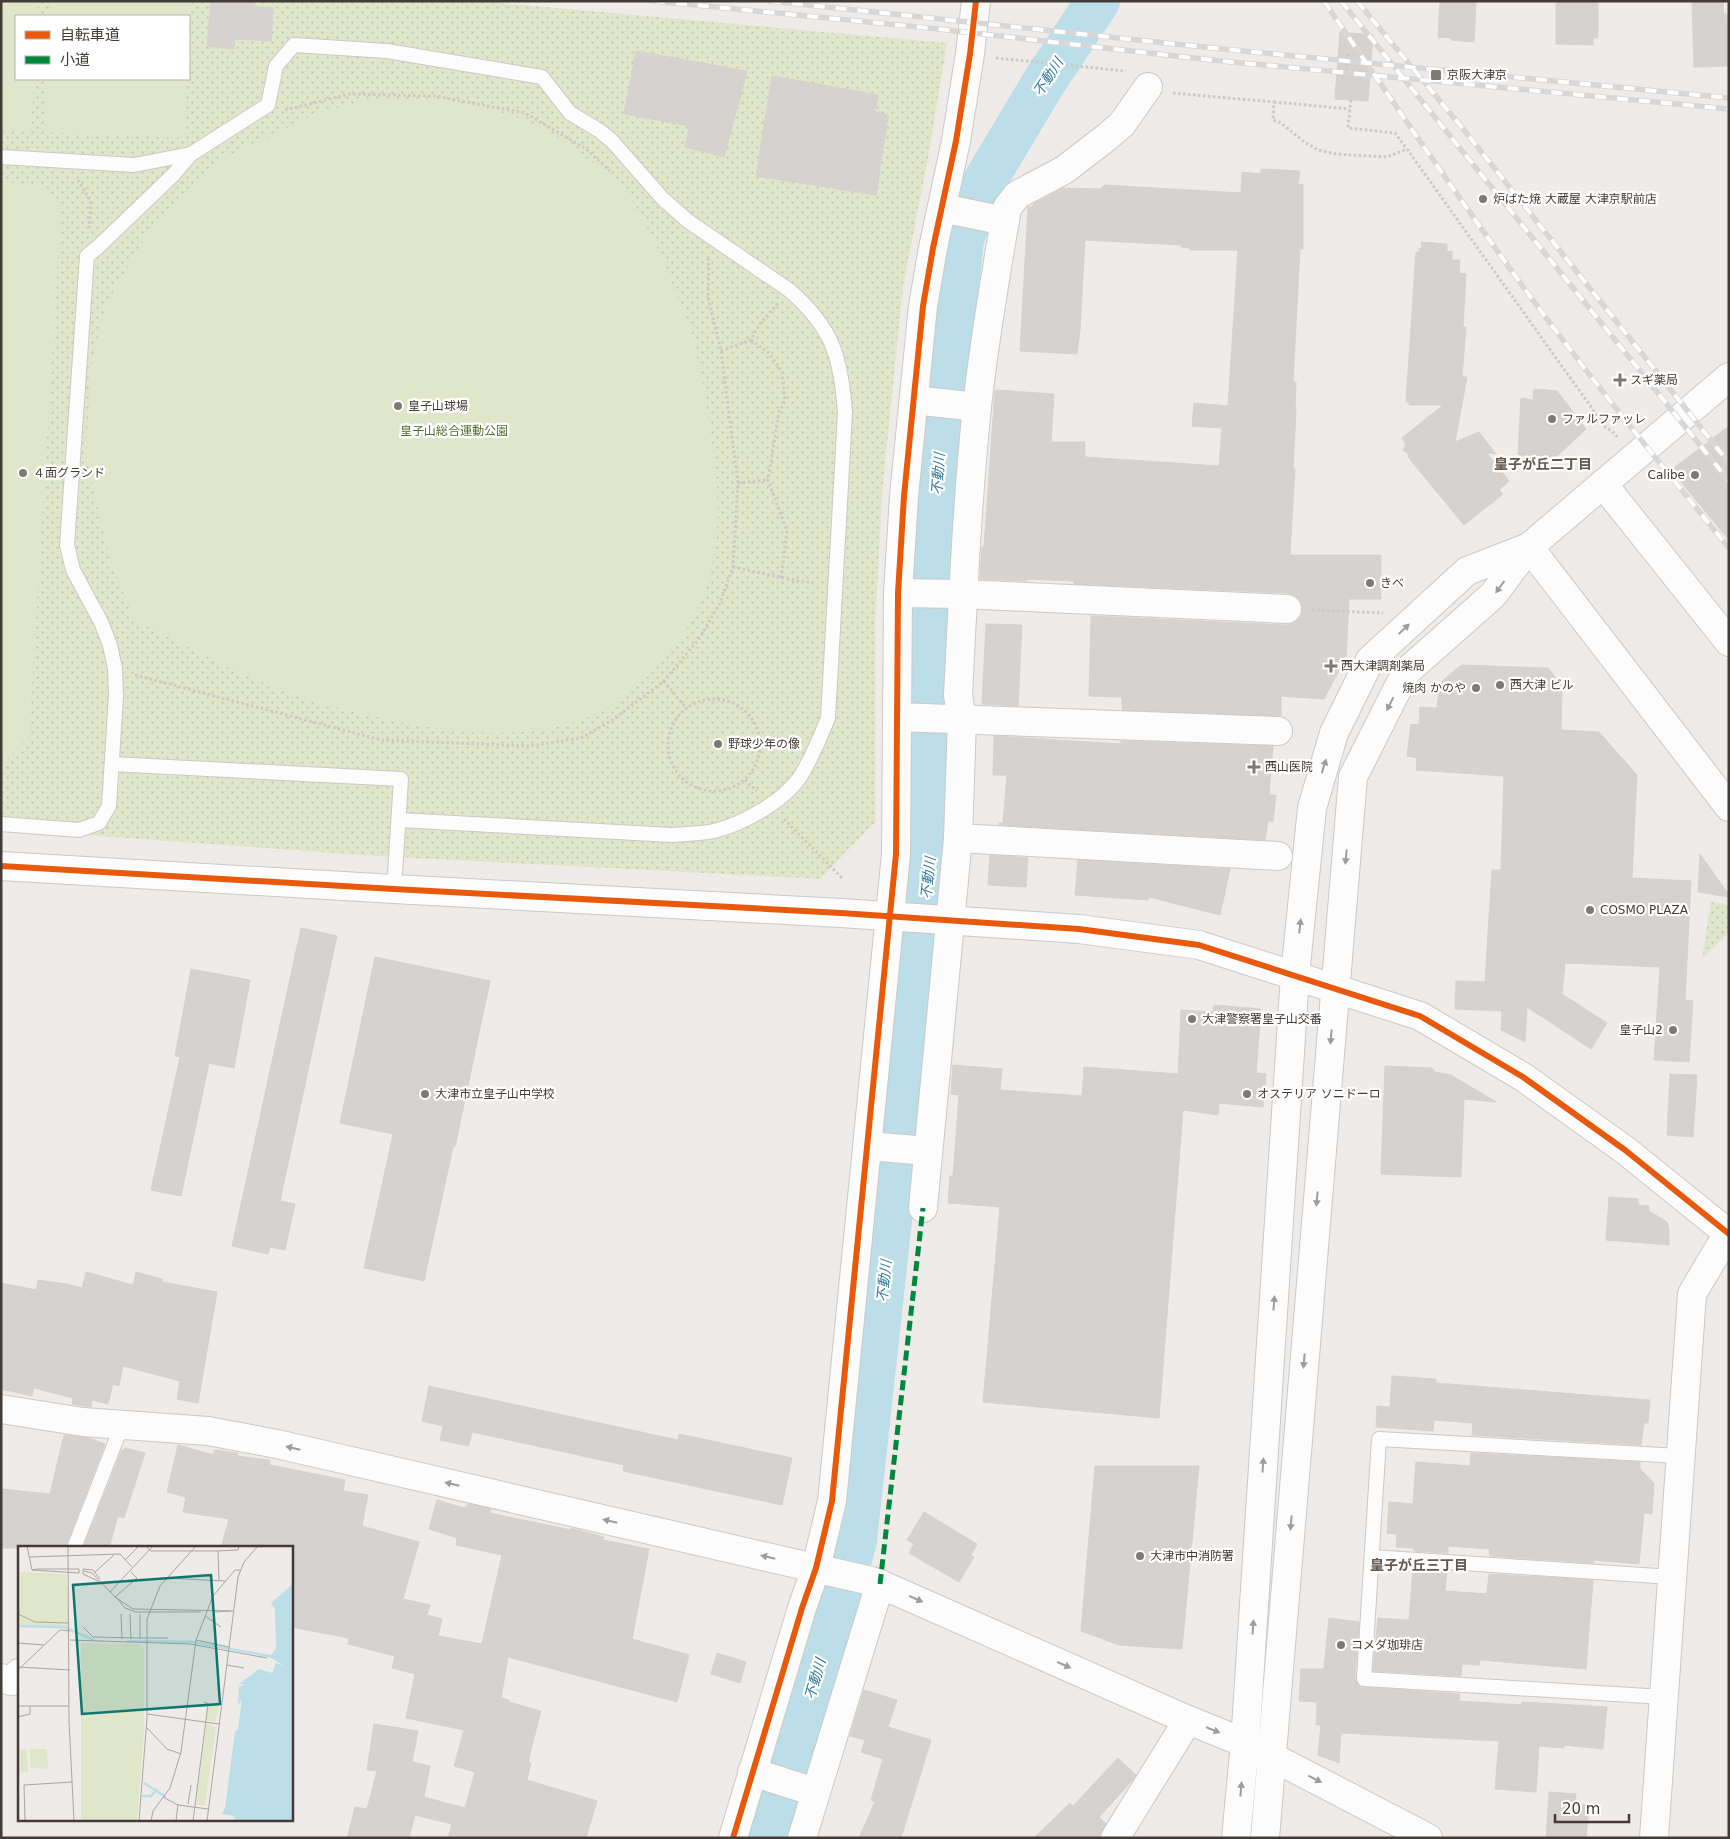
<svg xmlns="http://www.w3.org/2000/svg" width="1730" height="1839" font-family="'DejaVu Sans','Noto Sans JP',sans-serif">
<defs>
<pattern id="park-dots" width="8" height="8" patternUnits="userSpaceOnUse" patternTransform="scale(1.25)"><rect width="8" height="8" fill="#e0e6ca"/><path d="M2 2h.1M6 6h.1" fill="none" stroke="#c1c6ae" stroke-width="1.8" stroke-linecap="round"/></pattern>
</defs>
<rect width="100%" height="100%" fill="#eeebe8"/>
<g fill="url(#park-dots)" fill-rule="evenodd">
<path d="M1,1H478L947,43L928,158L903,286L882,493L875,629V822L820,879L376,856L1,829ZM16,16H189V79H16Z"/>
<polygon points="1711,902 1729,905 1729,932 1702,959"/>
</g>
<g fill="#e0e6ca">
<polygon points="1,1 38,1 37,16 16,16 16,79 34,79 31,132 1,130"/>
<polygon points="50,1 190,1 189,38 189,16 49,16"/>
<polygon points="47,79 187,79 184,138 44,132"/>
<path d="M433,99C463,104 493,108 521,119C557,133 601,165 627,194C635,203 640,216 647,227C658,246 665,266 673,286C678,298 684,310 688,322C698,355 704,389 709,423C724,510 726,593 662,661C648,677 627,697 608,708C533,749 434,731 355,712C338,707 321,705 304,699C246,678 189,648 134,619L110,559L86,456L92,361L107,303L149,231L228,156L318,113L363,101Z"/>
<polygon points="1,182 45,185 61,209 29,737 1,765"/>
</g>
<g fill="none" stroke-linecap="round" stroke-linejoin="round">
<polyline stroke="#bcdee9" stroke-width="44" points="768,1838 835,1616 855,1540 930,855 932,570 940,447 962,239 979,191 1044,82 1098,1"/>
</g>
<g fill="#d6d2cf" stroke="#d6d2ce">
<polygon points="211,1 255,2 255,7 273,8 271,41 235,39 234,49 207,46"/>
<polygon points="1440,1 1476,1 1474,42 1451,40 1451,38 1438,37"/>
<polygon points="1556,1 1598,1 1598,38 1593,38 1593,45 1556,44"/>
<polygon points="1692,1 1723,1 1724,14 1727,14 1729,66 1694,67"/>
<polygon points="1340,32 1373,35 1368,101 1335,99"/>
<polygon points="636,51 747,71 724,157 685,147 690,126 624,114"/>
<polygon points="772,76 878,95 875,112 888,115 876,195 756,176"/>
<polygon points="1261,169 1300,171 1298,185 1303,184 1303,249 1300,249 1293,382 1296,382 1295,410 1296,410 1293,469 1295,469 1290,555 1381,555 1381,599 1349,599 1346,657 1324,699 1281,696 1281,716 1122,710 1122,697 1089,696 1091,616 1286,625 1294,623 1300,618 1303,610 1301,602 1296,596 1288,593 1074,584 1074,581 1027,579 1027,581 980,579 982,547 984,547 995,390 1054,394 1051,442 1085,442 1085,457 1219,466 1222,428 1192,426 1194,403 1228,406 1238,250 1190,250 1190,248 1181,247 1182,245 1085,240 1080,330 1077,354 1020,351 1028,207 1032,207 1034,204 1063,188 1100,189 1104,185 1241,193 1242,172 1261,174"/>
<polygon points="1421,242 1447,244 1447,252 1452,251 1452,260 1460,260 1459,273 1466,274 1463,327 1466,327 1462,377 1467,377 1455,442 1479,432 1496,454 1487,453 1509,481 1499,490 1503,494 1464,525 1408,457 1409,454 1403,450 1406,445 1402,438 1443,405 1409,405 1409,402 1406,402 1416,252 1419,252 1419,248 1422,249"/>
<polygon points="1534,389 1557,391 1586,429 1556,457 1518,455 1521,398 1533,400"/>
<polygon points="1729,426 1729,540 1671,470"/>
<polygon points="986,624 1022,625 1018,706 982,704"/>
<polygon points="1461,665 1548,668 1562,686 1561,730 1599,732 1637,775 1632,878 1691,881 1685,1000 1693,1001 1689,1062 1654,1060 1660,967 1565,963 1562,994 1607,1023 1591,1049 1527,1007 1525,1042 1501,1030 1502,1011 1455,1009 1456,981 1485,982 1492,870 1501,870 1504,776 1416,770 1417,758 1407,756 1411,724 1419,725 1420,707 1437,708 1440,683"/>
<polygon points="994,736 1121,744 1121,741 1273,746 1269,795 1276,795 1273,821 1268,821 1265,840 999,825 999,823 1003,823 1007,775 993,775"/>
<polygon points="1700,854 1729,895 1729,897 1698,892"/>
<polygon points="990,855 1028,858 1026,887 988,885"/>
<polygon points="1078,860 1230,869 1220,915 1149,897 1148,900 1075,895"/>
<polygon points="301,928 337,936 280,1201 295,1204 285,1250 270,1247 268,1254 232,1246"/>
<polygon points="375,957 490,981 455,1147 453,1147 424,1281 364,1268 393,1134 340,1123"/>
<polygon points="191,969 250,980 234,1068 209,1063 181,1196 151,1190 180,1057 175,1056"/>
<polygon points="1214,1005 1261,1009 1256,1073 1266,1074 1263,1107 1219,1103 1218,1115 1183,1110 1159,1418 983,1402 1000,1207 948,1203 950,1176 953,1176 959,1095 951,1094 953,1065 1002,1069 1000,1090 1082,1096 1084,1067 1178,1074 1181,1010 1213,1012"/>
<polygon points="1385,1066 1432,1068 1435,1072 1451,1075 1496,1102 1464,1099 1461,1177 1381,1174"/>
<polygon points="1670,1074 1697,1075 1693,1137 1667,1135"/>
<polygon points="1609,1197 1638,1199 1638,1205 1649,1206 1649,1211 1667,1222 1669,1229 1669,1245 1606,1240"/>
<polygon points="86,1272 133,1285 136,1272 162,1279 162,1282 217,1292 198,1403 177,1399 180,1381 123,1366 119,1386 113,1384 108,1404 92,1400 91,1407 72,1404 73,1398 34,1388 32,1396 1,1389 1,1283 36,1290 38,1280 67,1284 82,1288"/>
<polygon points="1392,1376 1436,1379 1436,1383 1650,1400 1648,1423 1644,1423 1641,1445 1472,1435 1473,1423 1434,1420 1433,1431 1376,1427 1377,1406 1390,1407"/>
<polygon points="429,1386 678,1440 679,1434 792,1458 782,1505 623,1471 624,1465 472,1432 469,1446 440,1440 443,1426 422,1421"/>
<polygon points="64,1435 89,1438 105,1444 65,1548 1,1548 1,1489 50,1494"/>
<polygon points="178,1445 214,1455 214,1450 238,1453 237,1456 270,1460 270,1465 345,1480 343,1491 368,1495 362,1526 419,1542 403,1599 430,1605 427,1615 442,1619 438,1636 482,1644 502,1555 456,1545 457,1538 429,1529 437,1500 464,1508 465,1507 467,1508 468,1504 491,1509 490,1513 571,1530 572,1528 574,1529 604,1537 603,1540 649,1549 632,1639 689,1655 677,1702 508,1657 501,1698 509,1700 509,1702 541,1711 528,1762 531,1763 527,1780 597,1801 586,1838 448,1838 452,1824 415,1815 409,1838 347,1838 355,1807 367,1809 377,1771 367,1770 374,1724 418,1731 412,1762 430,1766 424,1797 465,1808 475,1772 454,1766 464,1730 406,1718 415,1674 392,1668 395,1656 348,1644 349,1638 291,1627 291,1548 221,1548 229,1519 183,1512 186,1497 167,1492"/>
<polygon points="125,1448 145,1453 124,1518 118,1516 109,1548 83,1548 122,1450 124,1450"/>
<polygon points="1471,1453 1640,1462 1640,1469 1654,1483 1652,1514 1644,1513 1639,1564 1594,1560 1594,1563 1490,1556 1489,1549 1448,1546 1448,1553 1414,1551 1414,1548 1396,1547 1397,1534 1387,1533 1389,1502 1413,1504 1416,1462 1470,1466"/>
<polygon points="1095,1466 1199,1466 1182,1649 1119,1645 1081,1631"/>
<polygon points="924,1512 977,1544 971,1555 974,1557 959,1582 909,1553 914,1544 907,1540"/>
<polygon points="1413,1568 1447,1571 1445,1591 1487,1594 1489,1574 1593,1580 1586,1669 1480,1660 1479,1665 1462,1664 1461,1676 1373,1671 1378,1618 1409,1620"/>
<polygon points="1329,1618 1359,1622 1355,1678 1360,1687 1460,1694 1459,1701 1522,1705 1522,1702 1607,1707 1603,1749 1564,1745 1564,1748 1539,1746 1536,1792 1495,1789 1499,1741 1341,1733 1339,1763 1318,1755 1321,1725 1316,1725 1317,1702 1299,1701 1301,1669 1324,1669"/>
<polygon points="717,1653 746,1662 740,1683 711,1674"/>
<polygon points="864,1690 897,1700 888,1727 931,1740 901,1838 859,1838 875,1802 871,1800 883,1759 861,1752 865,1740 850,1736"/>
<polygon points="1118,1758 1136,1775 1131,1782 1099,1817 1106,1824 1098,1838 1034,1838 1070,1803 1073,1806"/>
<polygon points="1549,1792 1576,1794 1575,1804 1589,1805 1586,1838 1546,1838"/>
</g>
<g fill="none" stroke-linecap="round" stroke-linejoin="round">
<defs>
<g id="service">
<path d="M1,157L134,165L191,154L268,105L276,66L294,45L387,51L542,77L570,113L600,131L612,141L663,199L688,221L789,290C833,328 841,357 845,413L828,718C820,738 812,758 800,777C783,802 742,824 714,831C701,834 685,834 672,835L399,820"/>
<polyline points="112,764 401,779 394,889"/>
<polyline points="1,824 79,830 99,823 109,806 116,696 115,669 110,645 101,622 73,570 67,545 87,256 98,247 173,175 191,154"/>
<polyline points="74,1548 122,1425"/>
<polyline points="1372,1557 1672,1577"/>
<polyline points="1664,1697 1364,1679 1379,1439 1680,1456"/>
</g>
<g id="minor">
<path d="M1148,87L1122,124L1107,137L1064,170L1017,195L1007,208C996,274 984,340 977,407C967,502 963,599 958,695L962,720L958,838L1278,856"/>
<polyline points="942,208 1005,221"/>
<polyline points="914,400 977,407"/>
<polyline points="1603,484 1729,642"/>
<polyline points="898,593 961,594 1287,609"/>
<polyline points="897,717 1278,731"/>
<polyline points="868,1146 928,1151"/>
<polyline points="923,1208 958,838"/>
<polyline points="1,1409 83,1422 208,1431 277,1444 871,1581 880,1584 1188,1720 1245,1743"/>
<polyline points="1,1678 11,1681 19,1673"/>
<polyline points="752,1772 815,1792"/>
<polyline points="802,1838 880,1584"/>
<polyline points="1115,1838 1188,1720"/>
</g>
<g id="tertiary">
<polyline points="1529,547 1729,807"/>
<polyline points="1,866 394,889 841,913 1079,929 1199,945 1420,1016 1523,1077 1625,1150 1729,1234"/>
<polyline points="1257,1749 1428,1838"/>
<polyline points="733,1838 802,1608 816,1568 832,1501 896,854 898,593 904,496 923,306 933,248 956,141 970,54 976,1"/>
<polyline points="1236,1838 1245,1743 1295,975 1312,808 1334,733 1370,660 1467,571 1529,547"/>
<polyline points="1265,1838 1353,777 1406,672 1493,595 1529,547 1729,377"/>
<polyline points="1654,1838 1692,1294 1728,1233"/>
</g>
</defs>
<use href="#service" stroke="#ccc9c6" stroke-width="16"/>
<use href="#minor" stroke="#ccc9c6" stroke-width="30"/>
<use href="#tertiary" stroke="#ccc9c6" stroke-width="30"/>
<g stroke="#ccc9c6" stroke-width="3" stroke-dasharray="2.5 2.5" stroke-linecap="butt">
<polyline points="996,58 1126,71"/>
<polyline points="1346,76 1348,54"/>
<polyline points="1173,93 1274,102 1273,120 1281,123 1303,141 1318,150 1336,154 1387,157 1407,149 1606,428 1612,431 1619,439"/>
<polyline points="1351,100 1348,128 1395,133 1407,149"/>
<polyline points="1274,102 1350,109"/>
<polyline points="285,110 350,94 435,96 525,113 586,149 610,171"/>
<polyline points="78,180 91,201 89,228"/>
<polyline points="751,340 769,353 782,372 785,401 779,412 768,480 787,531 781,578"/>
<polyline points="721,351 751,340 759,325 778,303"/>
<polyline points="738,483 768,480"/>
<polyline points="733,567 798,581 816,583"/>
<polyline points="1312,610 1383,613"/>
<polyline points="135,675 381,740 529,746 581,738 611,721 664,681 699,639 720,603 733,567 738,483 721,351 708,297 709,260 707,258"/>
<polyline points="664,681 686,708"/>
<circle cx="714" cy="745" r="46"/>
<polyline points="745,780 757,791"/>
<polyline points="784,819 843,879"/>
</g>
<use href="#service" stroke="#fcfcfc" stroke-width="14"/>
<use href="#minor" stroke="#fcfcfc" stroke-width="28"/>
<use href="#tertiary" stroke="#fcfcfc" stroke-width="28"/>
<defs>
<g id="rail">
<polyline points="654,1 929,28 1211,60 1729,109"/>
<polyline points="770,1 1213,48 1729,98"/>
<path d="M1324,1C1388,95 1452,189 1519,281C1585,372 1657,460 1729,548"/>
<polyline points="1341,1 1729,481"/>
<polyline points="1357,1 1464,130 1729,463"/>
</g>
</defs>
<use href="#rail" stroke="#d8d7d7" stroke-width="5.5"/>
<use href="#rail" stroke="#fff" stroke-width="4" stroke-dasharray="11" stroke-linecap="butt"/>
<polyline stroke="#00873e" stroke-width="5" stroke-dasharray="10 5" stroke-linecap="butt" points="880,1584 923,1208"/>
<defs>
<g id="cycleway">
<polyline points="1,866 394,889 841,913 1079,929 1199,945 1420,1016 1523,1077 1625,1150 1729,1234"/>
<polyline points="733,1838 802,1608 816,1568 832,1501 896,854 898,593 904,496 923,306 933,248 956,141 970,54 976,1"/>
</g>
</defs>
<use href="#cycleway" stroke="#fff" stroke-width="9"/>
<use href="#cycleway" stroke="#e8590c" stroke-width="6"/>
</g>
<defs><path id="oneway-solid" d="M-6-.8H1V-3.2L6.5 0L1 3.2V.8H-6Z" transform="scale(1.25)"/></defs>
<g fill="#a09c98">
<use href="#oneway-solid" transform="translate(1500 587) rotate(126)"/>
<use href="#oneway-solid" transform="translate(1404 629) rotate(-43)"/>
<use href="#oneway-solid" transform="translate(1390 704) rotate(117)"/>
<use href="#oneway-solid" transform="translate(1324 766) rotate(-73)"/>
<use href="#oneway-solid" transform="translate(1346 857) rotate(95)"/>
<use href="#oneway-solid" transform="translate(1300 926) rotate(-84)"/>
<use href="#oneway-solid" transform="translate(1331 1037) rotate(95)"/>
<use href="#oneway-solid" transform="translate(1317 1199) rotate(95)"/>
<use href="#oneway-solid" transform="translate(1274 1303) rotate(-86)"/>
<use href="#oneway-solid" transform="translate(1304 1361) rotate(95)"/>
<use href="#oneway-solid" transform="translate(293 1448) rotate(-167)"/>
<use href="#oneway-solid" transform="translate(1263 1465) rotate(-86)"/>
<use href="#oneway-solid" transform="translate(452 1484) rotate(-167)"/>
<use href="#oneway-solid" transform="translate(610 1521) rotate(-167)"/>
<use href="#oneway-solid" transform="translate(1291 1523) rotate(95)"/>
<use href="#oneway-solid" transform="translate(768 1557) rotate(-167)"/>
<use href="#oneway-solid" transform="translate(916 1599) rotate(24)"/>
<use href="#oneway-solid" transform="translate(1253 1627) rotate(-86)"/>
<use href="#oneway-solid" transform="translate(1064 1665) rotate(24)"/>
<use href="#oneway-solid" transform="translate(1213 1730) rotate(22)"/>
<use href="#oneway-solid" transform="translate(1315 1779) rotate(27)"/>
<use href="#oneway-solid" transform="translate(1241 1789) rotate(-85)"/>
</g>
<g fill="#7f7974" stroke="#fff" stroke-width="2">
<rect x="1430" y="69" width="12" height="12" rx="2.5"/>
<circle cx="1483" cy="199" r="5"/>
<path d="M1617.5 372.5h5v5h5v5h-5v5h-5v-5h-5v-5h5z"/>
<circle cx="398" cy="406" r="5"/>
<circle cx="1552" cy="419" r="5"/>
<circle cx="23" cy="473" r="5"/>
<circle cx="1695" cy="475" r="5"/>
<circle cx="1370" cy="583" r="5"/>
<path d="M1328.5 658.5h5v5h5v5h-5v5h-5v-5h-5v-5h5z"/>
<circle cx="1500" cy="685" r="5"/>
<circle cx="1476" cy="688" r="5"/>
<circle cx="718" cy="744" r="5"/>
<path d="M1251.5 759.5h5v5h5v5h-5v5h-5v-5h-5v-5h5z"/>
<circle cx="1590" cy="910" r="5"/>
<circle cx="1192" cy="1019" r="5"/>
<circle cx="1673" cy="1030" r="5"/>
<circle cx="425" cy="1094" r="5"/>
<circle cx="1247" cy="1094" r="5"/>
<circle cx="1140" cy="1556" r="5"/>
<circle cx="1341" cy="1645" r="5"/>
</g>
<g text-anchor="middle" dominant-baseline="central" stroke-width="4.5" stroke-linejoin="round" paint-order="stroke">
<g font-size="12" fill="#433b35" stroke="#fff" text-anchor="start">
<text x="1447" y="75">京阪大津京</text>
<text x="1493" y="199">炉ばた焼 大蔵屋 大津京駅前店</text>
<text x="1630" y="380">スギ薬局</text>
<text x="408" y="406">皇子山球場</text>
<text x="1562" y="419">ファルファッレ</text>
<text x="33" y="473">４面グランド</text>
<text x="1685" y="475" text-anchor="end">Calibe</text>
<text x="1380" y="583">きべ</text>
<text x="1341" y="666">西大津調剤薬局</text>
<text x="1510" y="685">西大津 ビル</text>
<text x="1466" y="688" text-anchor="end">焼肉 かのや</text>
<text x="728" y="744">野球少年の像</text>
<text x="1265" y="767">西山医院</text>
<text x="1600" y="910">COSMO PLAZA</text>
<text x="1202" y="1019">大津警察署皇子山交番</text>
<text x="1663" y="1030" text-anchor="end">皇子山2</text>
<text x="435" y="1094">大津市立皇子山中学校</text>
<text x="1257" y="1094">オステリア ソニドーロ</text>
<text x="1150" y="1556">大津市中消防署</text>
<text x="1351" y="1645">コメダ珈琲店</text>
</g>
<g font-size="12" fill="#516f2e" stroke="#fff">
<text x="454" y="431">皇子山総合運動公園</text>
</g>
<g font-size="14" font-style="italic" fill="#347c96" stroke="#fff">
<text transform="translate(1048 77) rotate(-57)">不動川</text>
<text transform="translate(938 474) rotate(-86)">不動川</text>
<text transform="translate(928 878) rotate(-84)">不動川</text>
<text transform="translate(884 1281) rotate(-84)">不動川</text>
<text transform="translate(815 1679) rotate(-74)">不動川</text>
</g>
<g font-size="14" font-weight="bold" fill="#65584d" stroke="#fff">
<text x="1543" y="464">皇子が丘二丁目</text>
<text x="1419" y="1565">皇子が丘三丁目</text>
</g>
</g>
<g transform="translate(18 1546)">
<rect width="275" height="275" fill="#eeebe8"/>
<path d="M12,203H29L30,223L12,221Z" fill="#e0e6ca"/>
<path d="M0,26L48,28L52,83L0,81ZM63,97L121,98L126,102V183L119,275H63ZM191,158L201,160L197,176L188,174ZM188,178L198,181L187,259H178Z" fill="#e0e6ca"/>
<path d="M0,26H8L1,64L0,63ZM30,29H47V50H30ZM25,30L27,61L4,63L9,31ZM70 135a24 24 0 1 1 48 0a24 24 0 1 1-48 0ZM119,162L120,206H80L78,163ZM0,203H9L10,226L0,227ZM87,216L105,219L114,232V264L105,275H82L73,265L72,229Z" fill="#e0e6ca"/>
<path d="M275,38V275H217L216,270L204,268L207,262L217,185L220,184L224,153L220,159L221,141L226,138H221L241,123L254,127L258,117L266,120L252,111L258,102L257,63L253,57Z" fill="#bcdee9"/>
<path fill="none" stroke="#bcdee9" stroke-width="2.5" d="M0,80L46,81L76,94M109,95L175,96L257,111M126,237L148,251M124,250H133L139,243"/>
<path fill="none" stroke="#aaa5a0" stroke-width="1" d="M9,0L14,24M50,0L51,175L56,275M127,0L133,5H200L220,4L221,0M200,5L201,35M11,11L102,8L114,21M107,14L121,0M20,23H61V27L14,24ZM65,23V28L80,35M65,23L75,24L82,33M66,25L74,27L97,51L115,63L215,65M77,26L96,9M147,32L207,35M92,46L135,0M97,51L119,32L113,26M98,51L107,62L118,66H183M197,66L213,65M0,68L17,76L50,77M103,68L104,93M112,68L113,93M187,70L203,81M65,81L75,91L122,92V68M122,92H150M52,94L172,98L249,112M178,94L211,101M0,97L26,99M209,119L226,122M0,121L52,124M0,124L42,84L52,85M0,160H51M129,168L201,178M0,171L12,168V160M129,182L149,203L163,208M145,251L160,259L190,263M170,258L173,239M7,275L6,239L54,236M121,275L129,172V73L142,40L178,0M133,275L135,265L152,242L163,206L178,94L195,50L217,24H222M158,275L160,258M175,275L190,158L186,156M189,275L220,31L226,16L240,0"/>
<path fill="#0f766e" fill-opacity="0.15" stroke="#0f766e" stroke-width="2.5" d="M193,29L202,158L64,168L55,39Z"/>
<rect width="275" height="275" fill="none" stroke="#433b35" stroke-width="2.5"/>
</g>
<rect width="1730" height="1839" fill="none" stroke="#433b35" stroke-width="5"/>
<rect x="15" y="15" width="175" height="65" fill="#ffffff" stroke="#b4b1ae"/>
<rect x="25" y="31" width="25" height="8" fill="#e8590c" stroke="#b4b1ae"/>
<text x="60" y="40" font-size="15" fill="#433b35">自転車道</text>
<rect x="25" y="56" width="25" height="8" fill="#00873e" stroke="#b4b1ae"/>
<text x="60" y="65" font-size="15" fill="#433b35">小道</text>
<path d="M1555 1814v8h74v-8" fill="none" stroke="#433b35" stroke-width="2.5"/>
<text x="1562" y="1814" font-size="15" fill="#433b35" stroke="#ffffff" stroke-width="4" paint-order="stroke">20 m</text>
</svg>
